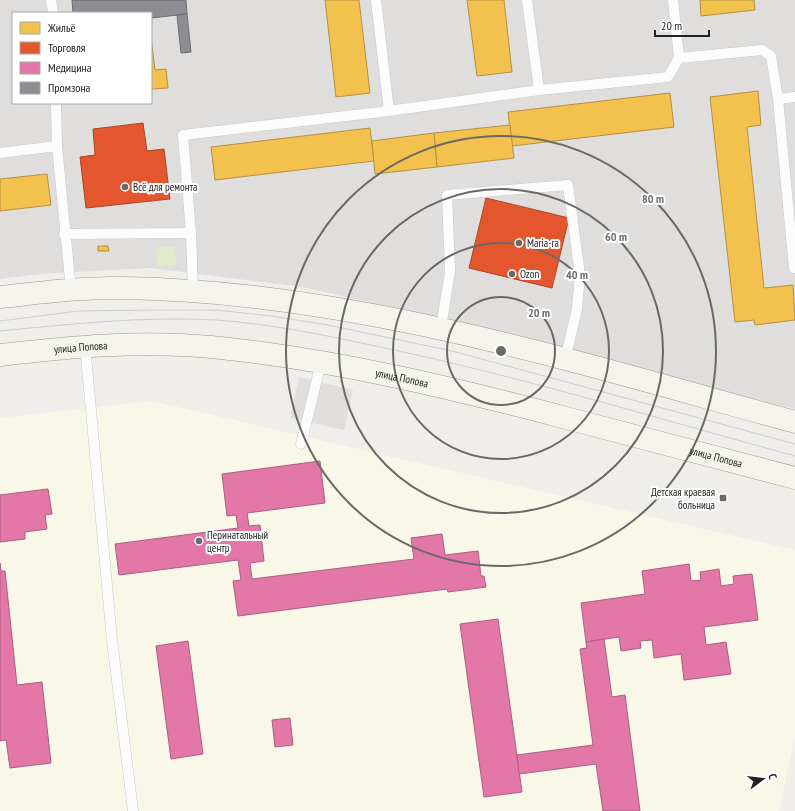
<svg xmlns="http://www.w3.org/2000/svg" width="795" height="811" font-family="'PT Sans Narrow',sans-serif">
<rect width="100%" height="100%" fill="#f0eeeb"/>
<path fill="#dfdedc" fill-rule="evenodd" d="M0,0H795V409L390,307L303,287L151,268L40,274L0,279ZM13,13H151V103H13Z"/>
<polygon fill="#f8f7e8" points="152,401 795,550 795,737 779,811 0,811 0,418"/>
<polygon fill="#ddeccb" points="156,247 175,247 176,265 157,266"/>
<g fill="#e0dfde">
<polygon points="476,182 455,260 415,251 412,187"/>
<polygon points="299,377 353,390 344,430 290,418"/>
</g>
<g fill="#f2c14e" stroke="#b49141">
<polygon points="325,0 359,0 370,93 336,97"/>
<polygon points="467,0 504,0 512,72 477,76"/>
<polygon points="700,0 754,0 755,10 701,16"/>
<polygon points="151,38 155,70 166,69 168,88 151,89"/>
<polygon points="758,91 761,125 747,127 764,288 793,285 795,320 755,325 754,320 735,322 710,97"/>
<polygon points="670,93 674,127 512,146 508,112"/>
<polygon points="510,125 514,158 437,167 434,133"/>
<polygon points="370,128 374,161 215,180 211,147"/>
<polygon points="434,133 437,167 375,174 372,141"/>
<polygon points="47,174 51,205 0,211 0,179"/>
<polygon points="98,246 108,246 109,251 98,251"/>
</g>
<g fill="#e4572e" stroke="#aa472a">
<polygon points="143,123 147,151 164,149 170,199 86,208 80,157 95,155 93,129"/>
<polygon points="486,198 569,218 552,288 469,268"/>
</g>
<g fill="#e377a8" stroke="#a95e80">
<polygon points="320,461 325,503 247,513 249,526 260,525 264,561 250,563 252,579 414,559 411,538 442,534 445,555 478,551 481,576 484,576 486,587 448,592 447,589 238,616 233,581 241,580 238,560 119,575 115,544 238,528 236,515 227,516 222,474"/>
<polygon points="48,489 52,514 45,515 47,529 25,532 25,539 0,542 0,495"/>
<polygon points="0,563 1,571 5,571 17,685 42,682 51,763 10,768 6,740 0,741"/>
<polygon points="689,564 691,581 701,580 700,572 719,569 721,586 734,584 733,576 752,574 758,620 704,627 706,645 726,642 731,674 684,680 681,654 654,658 652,640 640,641 641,648 621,651 619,637 586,642 581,603 645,594 642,571"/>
<polygon points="498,619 522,792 484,797 460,624"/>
<polygon points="604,639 612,697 625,695 640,811 603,811 596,764 519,774 517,755 593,745 580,649 587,648 586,642"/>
<polygon points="188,641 203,754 171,759 156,646"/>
<polygon points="290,718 293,745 275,747 272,720"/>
</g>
<g fill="#8d8d92" stroke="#6d6d70">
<polygon points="72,0 186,0 187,14 151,18 151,13 73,13"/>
<polygon points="187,14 191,52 181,53 177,15"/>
</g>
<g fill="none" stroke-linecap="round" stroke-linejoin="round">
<defs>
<g id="service">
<polyline points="51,0 53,13"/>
<polyline points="376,0 389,111"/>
<polyline points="527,0 539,90"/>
<polyline points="673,0 679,58"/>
<polyline points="795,97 778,99 794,268 795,268"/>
<polyline points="56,103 57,146"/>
<polyline points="0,153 57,146 71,290"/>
<polyline points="64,234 191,233"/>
<polyline points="193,291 191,233 183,135 389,111 539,90 668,77 679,58 762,50 771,56 778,99"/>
<polyline points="441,328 450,271 447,195 568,185 580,275 577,309 565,360"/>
<polyline points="85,345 112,640 133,811"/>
<polyline points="301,444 321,363"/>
</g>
<g id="secondary">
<path d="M0,297C40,293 81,287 122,288C352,291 575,362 795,422"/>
<path id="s1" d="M0,355C70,347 141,340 211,347C333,359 453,388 570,419C645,438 720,458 795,478"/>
</g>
</defs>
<use href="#service" stroke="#c9c8c7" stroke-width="11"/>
<use href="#secondary" stroke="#999a82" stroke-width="23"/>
<use href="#service" stroke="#fdfcfc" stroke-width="10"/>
<use href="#secondary" stroke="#f4f4ed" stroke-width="22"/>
<g stroke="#ccc" stroke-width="1">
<polyline points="0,321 79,311 152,310 216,310 271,316 328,325 452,351 795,444"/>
<path d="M0,331C71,324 144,316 216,320C273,324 329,336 385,348C523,377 659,419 795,456"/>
</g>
</g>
<g fill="none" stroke="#6a6968" stroke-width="2">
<circle cx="501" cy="351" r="54"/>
<circle cx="501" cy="351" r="108"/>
<circle cx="501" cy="351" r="162"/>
<circle cx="501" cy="351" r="215"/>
</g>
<g fill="#6a6968" stroke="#fff" stroke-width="1.5">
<circle cx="125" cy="187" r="4"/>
<circle cx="519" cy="243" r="4"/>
<circle cx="512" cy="274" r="4"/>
<rect x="719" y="494" width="8" height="8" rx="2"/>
<circle cx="199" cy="541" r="4"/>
</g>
<g text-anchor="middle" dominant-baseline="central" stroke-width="4" stroke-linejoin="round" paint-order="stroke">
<g font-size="11" fill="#222" stroke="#fff" text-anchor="start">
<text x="133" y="187">Всё для ремонта</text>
<text x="527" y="243">Maria-ra</text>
<text x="520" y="274">Ozon</text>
<text x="715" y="492" text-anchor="end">Детская краевая<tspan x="715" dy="13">больница</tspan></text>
<text x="207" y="535">Перинатальный<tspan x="207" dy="13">центр</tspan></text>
</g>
<g font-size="11" fill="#222" stroke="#fff">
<text stroke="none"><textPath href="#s1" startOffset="81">улица Попова</textPath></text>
<text stroke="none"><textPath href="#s1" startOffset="405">улица Попова</textPath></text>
<text stroke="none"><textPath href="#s1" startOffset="729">улица Попова</textPath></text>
</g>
</g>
<circle cx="501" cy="351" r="6" fill="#6a6968" stroke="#fff" stroke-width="2"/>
<g font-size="12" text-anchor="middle" font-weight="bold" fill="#6a6968" stroke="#fff" stroke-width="4" stroke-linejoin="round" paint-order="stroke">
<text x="653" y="203">80 m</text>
<text x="616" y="241">60 m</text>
<text x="577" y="279">40 m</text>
<text x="539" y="317">20 m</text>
</g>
<rect x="12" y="12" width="140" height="92" fill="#ffffff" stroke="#a7a7a7"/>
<rect x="20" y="22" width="20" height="12" fill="#f2c14e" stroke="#a7a7a7"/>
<text x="48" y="32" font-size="12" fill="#222222">Жильё</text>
<rect x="20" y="42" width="20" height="12" fill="#e4572e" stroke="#a7a7a7"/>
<text x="48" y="52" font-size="12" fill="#222222">Торговля</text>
<rect x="20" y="62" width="20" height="12" fill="#e377a8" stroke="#a7a7a7"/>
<text x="48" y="72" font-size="12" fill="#222222">Медицина</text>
<rect x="20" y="82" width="20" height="12" fill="#8d8d92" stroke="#a7a7a7"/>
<text x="48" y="92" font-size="12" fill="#222222">Промзона</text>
<g transform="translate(763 779) rotate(75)" stroke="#ffffff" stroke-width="3" paint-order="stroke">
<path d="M0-3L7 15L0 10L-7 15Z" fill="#222222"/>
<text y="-6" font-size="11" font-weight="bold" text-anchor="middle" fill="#222222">С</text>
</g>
<path d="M655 30v6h54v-6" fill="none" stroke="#222222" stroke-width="2"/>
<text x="661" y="30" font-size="12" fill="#222222" stroke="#ffffff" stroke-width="3" paint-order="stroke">20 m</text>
</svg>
